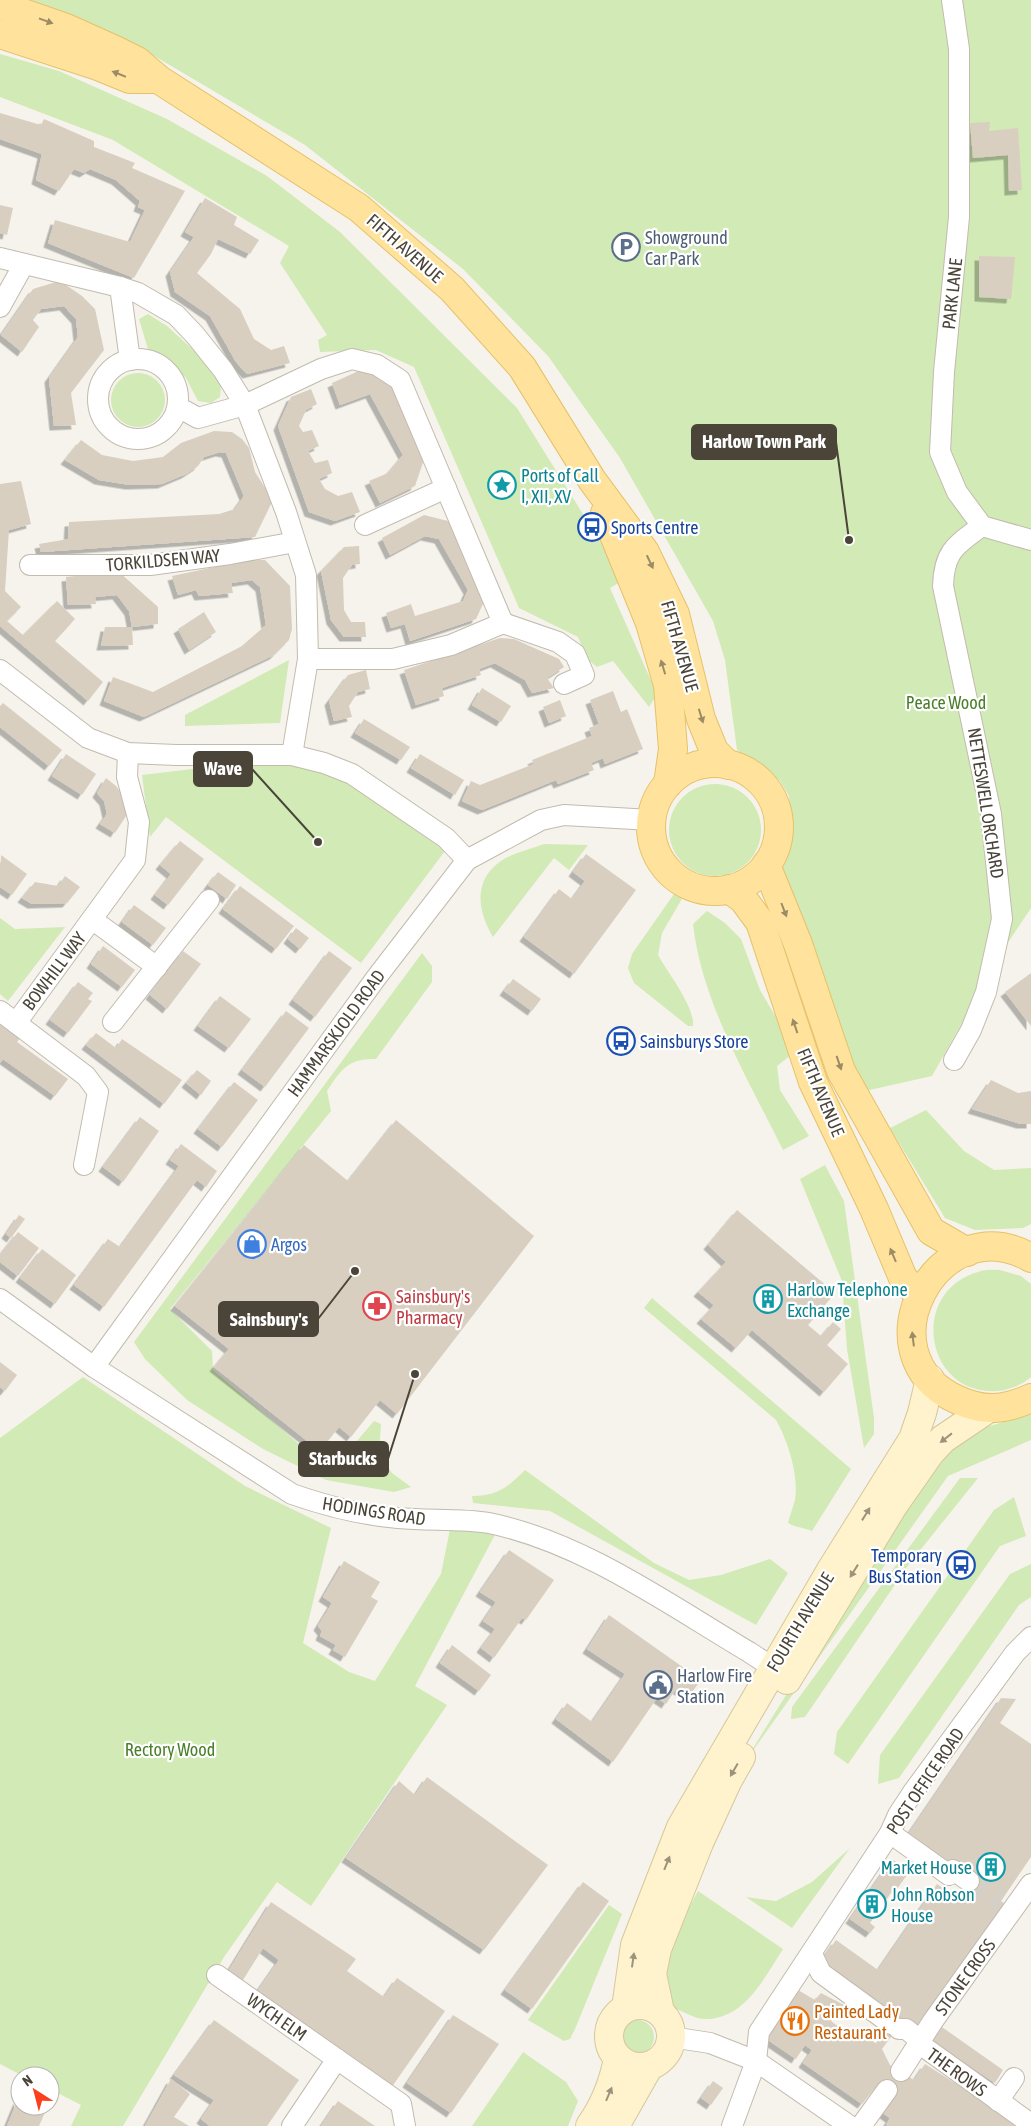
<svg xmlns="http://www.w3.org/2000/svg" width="1031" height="2126" font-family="'Asap Condensed',sans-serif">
<defs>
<filter id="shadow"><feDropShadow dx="-4.5" dy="4.5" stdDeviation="0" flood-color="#0004"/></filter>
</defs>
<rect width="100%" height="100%" fill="#f6f3ec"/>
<g fill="#d2eab5">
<polygon points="29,0 1031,0 1031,908 1003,950 932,1076 865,1091 798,944 766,865 779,841 777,836 791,817 789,796 780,781 737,750 725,660 713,621 620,458 548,356 463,269 305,145 134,44"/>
<polygon points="0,54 59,71 167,119 267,176 340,232 517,408 624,580 610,588 657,694 649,707 613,661 597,667 587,659 578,637 519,608 414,367 376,350 320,352 318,340 327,335 280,263 289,246 113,140 0,97"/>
<polygon points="148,314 167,326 200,356 221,385 220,397 211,403 198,401 186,378 163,356 148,349 139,319"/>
<circle cx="138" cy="400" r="27"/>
<polygon points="289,660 280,723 185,726 185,715"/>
<polygon points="268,760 335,772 445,851 361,963 166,817 150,837 142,775"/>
<circle cx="715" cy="830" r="46"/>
<path d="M544,844L588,845L569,870L554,858L493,937C478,912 472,881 501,861C513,853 531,849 544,844Z"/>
<path d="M676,891L683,897L662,933L658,955C668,973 695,1007 693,1026H688L634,983L628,968L632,954Z"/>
<path d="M707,911L725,923L741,939L760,990L789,1039L791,1055L777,1066L780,1090L809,1136L783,1150C748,1079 702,1003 693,924Z"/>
<polygon points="0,918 15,929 65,927 8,1001 0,994"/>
<path d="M422,953L432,966V982L376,1059C349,1058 341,1069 327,1091L331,1111L170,1309L212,1351L213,1370L300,1445L318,1454L333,1447L350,1449L374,1421L381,1424L379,1454L392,1473L411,1487L394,1492L326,1480L263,1449L187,1400L145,1359L134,1342Z"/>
<polygon points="926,1110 964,1151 994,1170 1031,1168 1031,1224 1023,1228 975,1230 945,1218 890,1128"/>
<polygon points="825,1165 844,1201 874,1418 874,1434 864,1448 847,1349 842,1281 800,1179"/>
<path d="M1000,1270L1021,1276L1031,1284V1377C1022,1385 1009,1390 997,1391C925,1396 908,1292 978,1272C985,1269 993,1270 1000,1270Z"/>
<path d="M652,1298L851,1469L812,1531C803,1527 796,1528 788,1523C790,1515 793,1507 795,1500C799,1476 788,1441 776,1420L644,1308Z"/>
<polygon points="83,1377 245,1486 331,1528 303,1643 349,1672 375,1681 441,1574 450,1529 498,1529 415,1686 447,1705 311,1906 277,1882 224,1957 123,2126 71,2126 81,2105 50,2089 50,2076 23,2076 0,2064 0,1438"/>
<polygon points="1031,1414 1031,1440 948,1476 742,1766 928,1466 966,1433"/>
<path d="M525,1470L654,1563L689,1580L721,1575L770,1559L788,1573L756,1625L550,1511L473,1503L472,1496C497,1496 507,1488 525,1470Z"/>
<polygon points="960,1478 978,1478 909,1564 805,1717 791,1719 792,1707"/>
<polygon points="1014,1497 1026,1536 1000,1546 848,1764 834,1754 837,1732 994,1510"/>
<polygon points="1031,1564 1031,1597 1019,1605 899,1778 878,1784 880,1755 1010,1574"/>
<polygon points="850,1848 792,1928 746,1897 776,1901 812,1882"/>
<path d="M698,1891L783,1949C764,1978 745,2019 705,2019C695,2019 682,2011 672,2007L665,1965L682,1921Z"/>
<polygon points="609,1905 622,1914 575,2029 570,2039 564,2041 528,2020"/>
<circle cx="637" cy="2037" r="17"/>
<polygon points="523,2052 566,2082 578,2101 568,2126 472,2126"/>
</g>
<g fill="#d8cfc1" filter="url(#shadow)">
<polygon points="0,113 41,125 44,119 94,141 94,147 135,163 132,168 185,191 134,278 48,243 55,220 130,242 145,210 138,207 140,201 116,180 90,169 84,173 74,169 59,191 36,180 42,154 0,139"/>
<polygon points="990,122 989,131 1018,128 1022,190 1009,191 1008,155 973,158 970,123"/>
<polygon points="205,198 237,217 234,225 259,240 250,254 218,239 211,254 197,273 240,309 254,339 271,350 284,346 290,363 247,374 236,362 210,316 175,292 170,272 194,237 185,232"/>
<polygon points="0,205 13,208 7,235 0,233"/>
<polygon points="979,256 1015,257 1011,299 979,297"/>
<polygon points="56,282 66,285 82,296 95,309 104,350 71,393 76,425 54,426 49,378 78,337 76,319 64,306 41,309 33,320 39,327 22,352 1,335 33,289"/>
<polygon points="363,369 392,383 428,448 415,486 380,503 369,481 388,473 403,455 370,394 340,405 332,383"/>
<polygon points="311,389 317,404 306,410 299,426 303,432 312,430 319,446 308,451 315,463 328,460 332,473 319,479 325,489 338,496 352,492 360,512 335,521 309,512 278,426 291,397"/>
<polygon points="214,431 232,432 242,439 249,448 255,472 273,500 255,537 41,552 39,544 68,539 69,522 219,514 235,509 244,496 226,453 220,452 204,457 198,466 186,474 162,484 130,485 99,480 65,460 81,440 102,455 133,461 163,457 181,443"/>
<polygon points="21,481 31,524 9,530 5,591 21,607 7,621 23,635 57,601 75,619 55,641 103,682 88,701 0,626 0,484"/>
<polygon points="424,515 456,523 489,591 476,619 410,641 405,624 391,628 386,613 411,604 415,616 463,601 468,590 439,539 425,536 390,555 382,538"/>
<polygon points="359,546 360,564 352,565 343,578 344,610 351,622 365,622 366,637 344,637 331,620 321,571 344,547"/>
<polygon points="248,560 265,560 290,586 292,629 289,640 274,655 144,717 104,701 113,677 153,692 242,646 266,625 260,587 252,580 231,583 233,593 199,596 196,590 178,595 172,576"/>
<polygon points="118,571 158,607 158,624 132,627 129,611 117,595 95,597 96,604 68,605 66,577"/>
<polygon points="204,612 216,632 189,650 178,629"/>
<polygon points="105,627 132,627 133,645 101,646"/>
<polygon points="500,638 514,639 559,659 564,667 547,678 554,688 532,693 525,680 495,663 479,669 481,675 442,688 444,696 416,705 404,670"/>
<polygon points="366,670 370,689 358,692 349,706 352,717 334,721 329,701 348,675"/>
<polygon points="482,688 511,706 501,722 472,705"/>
<polygon points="613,691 621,712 627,709 643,749 605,764 603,758 591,763 594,770 558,784 556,780 482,810 462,801 471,781 480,785 534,764 532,760 592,736 589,728 599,724 590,700"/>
<polygon points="560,700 566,716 549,723 543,707"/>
<polygon points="3,703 62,750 49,766 0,727 0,706"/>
<polygon points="364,719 410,747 401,760 355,733"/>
<polygon points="66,754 96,774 82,795 52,776"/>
<polygon points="420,754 464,780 455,795 411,768"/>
<polygon points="106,778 116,786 132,807 115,833 100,824 107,814 104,801 97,793"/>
<polygon points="180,841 204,859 168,905 155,895 171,874 160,865"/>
<polygon points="586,854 636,890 574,974 524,937 559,889 572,899 585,881 573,872"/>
<polygon points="1,855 27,874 12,895 0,887"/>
<polygon points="218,872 236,885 227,899 208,885"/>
<polygon points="65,876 80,887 67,903 32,904 22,898 35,882 58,886"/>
<polygon points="240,886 294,926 276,949 223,909"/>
<polygon points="134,905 166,928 153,945 122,922"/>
<polygon points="296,928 309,938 300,949 288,939"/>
<polygon points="103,946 135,970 122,987 91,964"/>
<polygon points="183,951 201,964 167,1009 150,995"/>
<polygon points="329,951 352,968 315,1017 293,1000"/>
<polygon points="1031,973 1031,1026 1005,992"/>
<polygon points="513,979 541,999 532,1011 504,991"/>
<polygon points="78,982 93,993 88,999 92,1001 68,1033 50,1020"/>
<polygon points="220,996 251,1019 229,1048 198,1026"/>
<polygon points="286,1011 309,1028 265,1087 242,1070"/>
<polygon points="0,1024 20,1038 17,1042 68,1079 55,1096 3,1059 0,1063"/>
<polygon points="96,1033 116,1048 122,1039 182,1080 164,1104 86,1045"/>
<polygon points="197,1070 211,1081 201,1095 186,1083"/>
<polygon points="991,1080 1018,1093 1031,1091 1031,1124 1021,1124 972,1109"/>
<polygon points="234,1082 258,1100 222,1147 198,1129"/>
<polygon points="140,1117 159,1131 123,1182 103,1167"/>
<polygon points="396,1120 534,1236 397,1414 380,1400 351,1437 339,1427 320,1451 214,1367 229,1349 175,1306 304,1145 348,1181"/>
<polygon points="181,1144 217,1171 206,1187 197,1180 104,1307 74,1285 108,1239 120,1247 179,1166 170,1160"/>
<polygon points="737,1210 835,1293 808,1325 821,1336 833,1322 841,1329 827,1345 848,1364 824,1392 752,1330 736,1348 701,1319 714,1305 698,1292 726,1262 708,1245"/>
<polygon points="19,1215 25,1219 11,1238 6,1234"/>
<polygon points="18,1232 39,1248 18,1276 0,1262 0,1255"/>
<polygon points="42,1249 76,1275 55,1304 20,1278"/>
<polygon points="0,1362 17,1375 5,1391 0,1387"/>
<polygon points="509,1550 554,1580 526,1620 522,1618 494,1658 481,1648 495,1629 483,1621 496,1602 480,1592"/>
<polygon points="344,1561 380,1582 371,1597 378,1601 345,1657 333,1650 336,1645 320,1636 322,1631 318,1626 332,1603 323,1597"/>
<polygon points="609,1615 701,1680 689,1696 676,1689 666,1704 657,1698 613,1762 556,1719 567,1703 592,1722 625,1674 587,1649"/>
<polygon points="452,1645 491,1675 479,1691 440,1663"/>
<polygon points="1001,1698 1016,1699 1000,1723 1031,1744 1031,1857 1001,1901 1013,1910 924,2037 902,2022 882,2049 890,2065 914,2080 925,2064 1004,2114 1031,2126 889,2126 886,2125 890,2118 880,2111 893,2093 878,2084 862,2104 803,2063 812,2050 805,2045 796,2059 765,2038 798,1990 815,2000 821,1993 844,2005 831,2021 845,2032 847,2029 857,2036 859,2032 877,2044 896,2018 880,2007 897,1982 881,2003 821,1961 836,1940 878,1970 937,1884 957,1898 971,1878 909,1833"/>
<polygon points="427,1777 548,1865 484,1950 346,1858 399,1781 415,1795"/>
<polygon points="892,1859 909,1872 897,1889 895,1887 870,1923 875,1927 870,1933 850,1919"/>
<polygon points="583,1882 609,1901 532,2009 505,1990"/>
<polygon points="271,1902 356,1959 347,1971 384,1997 397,1978 445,2011 391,2088 256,1993 279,1960 263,1948 243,1980 229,1970"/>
<polygon points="453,2015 499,2044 451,2113 407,2083"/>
<polygon points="214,2020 299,2080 267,2126 210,2126 201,2119 214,2100 174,2075"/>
<polygon points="939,2025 1003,2070 995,2083 958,2058 955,2062 926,2042"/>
<polygon points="171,2079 190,2094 174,2117 189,2126 145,2126"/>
<polygon points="713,2081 723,2088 711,2105 701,2098"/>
<polygon points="18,2099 20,2106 36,2106 46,2110 39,2126 7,2126"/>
<polygon points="338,2101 375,2126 321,2126"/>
</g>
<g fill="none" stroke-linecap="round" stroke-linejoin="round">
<polyline stroke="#d4d0c8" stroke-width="20" stroke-dasharray="20 10" stroke-linecap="butt" points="969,1881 1001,1901"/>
<defs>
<g id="street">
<polyline points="952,0 959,49 959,217 944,372 940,452 957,492 982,526 1031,540"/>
<polyline points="0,258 120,287 138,293 176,315 195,335 223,370 245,405 286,512 306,575 308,659 292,755"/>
<polyline points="120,287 130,360"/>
<polyline points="0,307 24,264"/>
<circle cx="138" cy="399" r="40"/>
<polyline points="178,407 198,418 245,405 321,369 352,359 377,365 400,380 503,623 451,645 393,659 308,659"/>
<polyline points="365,525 446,488"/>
<polyline points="30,565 150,565 230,554 295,542"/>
<polyline points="503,623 558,642 575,654 584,675 564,684"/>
<polyline points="0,670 88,738 128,753 176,755 292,755 324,763 352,774 446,838 467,860"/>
<polyline points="93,920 157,967"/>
<polyline points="0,1011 16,1023 135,860 139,822 127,777 128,753"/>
<polyline points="113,1022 209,900"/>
<polyline points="16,1023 86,1076 98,1092 84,1165"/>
<path d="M954,1060L971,1030L986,992L1002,919L991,814L943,586C944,551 956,545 982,526"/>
<path d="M0,1299L94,1367L292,1494C326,1506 362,1515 398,1518C428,1521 460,1518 489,1523C582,1542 668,1604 749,1652L772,1667"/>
<polyline points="94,1367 376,978 467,860 541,820 564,815 651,820"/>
<polyline points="890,1833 949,1875 953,1870 969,1881"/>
<polyline points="812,1954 821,1973 891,2024"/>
<polyline points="217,1975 401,2104 405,2126"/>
<polyline points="899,2029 906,2029 916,2037 917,2042 1031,2124"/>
<polyline points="671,2037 710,2043 756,2061 850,2126"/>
<polyline points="901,2071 933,2021 1031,1884"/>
<polyline points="998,2101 1014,2078"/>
<polyline points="292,2126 337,2059"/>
<polyline points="732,2126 756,2061 759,2032 890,1833 898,1815 913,1792 1015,1653 1031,1637"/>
<polyline points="861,2126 887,2090"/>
</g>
<g id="secondary">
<polyline points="787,1680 893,1506 930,1453 943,1439 986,1410"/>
<circle cx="640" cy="2036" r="31"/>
<polyline points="626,2008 635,1945 681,1827 831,1570 913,1439 922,1413 930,1379"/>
<polyline points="660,2012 652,1974 657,1949 699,1843 728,1780 741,1757"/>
<path d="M590,2126C605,2105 613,2084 618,2059"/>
<polyline points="615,2126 649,2066"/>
</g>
<g id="primary">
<polyline points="0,5 66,28 115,50 137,61 158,79 359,208 452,289 522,367 592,480 645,552 675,614 701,719 714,751 728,765"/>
<polyline points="0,34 98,66 130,79 158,79"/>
<polyline points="605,513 650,623 668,685 673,749 668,784"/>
<circle cx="715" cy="827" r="64"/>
<polyline points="766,865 798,944 841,1071 931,1231 967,1252"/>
<polyline points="729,889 743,899 760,922 813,1082 874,1209 903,1278 919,1295"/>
<path d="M1031,1258C939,1204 857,1355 958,1400C984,1412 1005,1410 1031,1398"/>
</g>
</defs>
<use href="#street" stroke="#c2bbae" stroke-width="22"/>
<use href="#secondary" stroke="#d6c79b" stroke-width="30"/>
<use href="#primary" stroke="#e6c16a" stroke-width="30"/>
<use href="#street" stroke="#fff" stroke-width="20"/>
<use href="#secondary" stroke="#fff3cd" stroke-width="28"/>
<use href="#primary" stroke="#ffe39c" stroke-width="28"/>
</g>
<defs><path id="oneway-solid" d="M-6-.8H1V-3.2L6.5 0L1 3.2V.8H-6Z" transform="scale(1.25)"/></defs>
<g fill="#9c8c66">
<use href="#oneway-solid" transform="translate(46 21) rotate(20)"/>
<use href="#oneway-solid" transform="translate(119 74) rotate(-158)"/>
<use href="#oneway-solid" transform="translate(650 562) rotate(65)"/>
<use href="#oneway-solid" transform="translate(663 667) rotate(-107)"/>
<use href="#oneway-solid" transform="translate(701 716) rotate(73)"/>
<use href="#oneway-solid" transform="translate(784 910) rotate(69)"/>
<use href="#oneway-solid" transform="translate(795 1026) rotate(-109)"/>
<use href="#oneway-solid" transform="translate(839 1063) rotate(71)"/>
<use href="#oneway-solid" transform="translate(893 1255) rotate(-113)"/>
<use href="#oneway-solid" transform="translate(913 1339) rotate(-97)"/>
</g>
<g fill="#9c937c">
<use href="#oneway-solid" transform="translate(946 1438) rotate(142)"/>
<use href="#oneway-solid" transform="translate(866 1514) rotate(-58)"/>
<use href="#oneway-solid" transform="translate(854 1571) rotate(122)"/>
<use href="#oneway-solid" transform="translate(734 1770) rotate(120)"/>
<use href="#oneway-solid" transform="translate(667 1863) rotate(-68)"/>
<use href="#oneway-solid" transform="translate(633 1960) rotate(-82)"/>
<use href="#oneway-solid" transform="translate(609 2094) rotate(-67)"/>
</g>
<defs>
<symbol id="parking-ring" viewBox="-11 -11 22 22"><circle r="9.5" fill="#fff" stroke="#5c6f8a" stroke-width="1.5"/><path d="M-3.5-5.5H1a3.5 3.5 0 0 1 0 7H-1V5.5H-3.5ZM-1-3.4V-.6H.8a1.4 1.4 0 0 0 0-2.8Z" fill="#5c6f8a"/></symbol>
<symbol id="sight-ring" viewBox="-11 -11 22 22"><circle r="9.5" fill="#fff" stroke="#0f9aa8" stroke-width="1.5"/><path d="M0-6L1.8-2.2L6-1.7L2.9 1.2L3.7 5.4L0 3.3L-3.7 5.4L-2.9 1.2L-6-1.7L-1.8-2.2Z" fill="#0f9aa8"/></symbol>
<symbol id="bus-ring" viewBox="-11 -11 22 22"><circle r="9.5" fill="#fff" stroke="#1a4fb4" stroke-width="1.5"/><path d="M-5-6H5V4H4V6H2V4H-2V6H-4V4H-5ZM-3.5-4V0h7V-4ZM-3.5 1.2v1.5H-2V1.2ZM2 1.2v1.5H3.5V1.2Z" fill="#1a4fb4"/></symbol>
<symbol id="shop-ring" viewBox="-11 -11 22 22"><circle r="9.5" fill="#fff" stroke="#3f7fe0" stroke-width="1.5"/><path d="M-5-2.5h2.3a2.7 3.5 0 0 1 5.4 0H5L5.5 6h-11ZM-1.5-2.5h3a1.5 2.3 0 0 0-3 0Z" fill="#3f7fe0"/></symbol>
<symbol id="building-ring" viewBox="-11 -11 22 22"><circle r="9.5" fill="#fff" stroke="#0f9aa8" stroke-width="1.5"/><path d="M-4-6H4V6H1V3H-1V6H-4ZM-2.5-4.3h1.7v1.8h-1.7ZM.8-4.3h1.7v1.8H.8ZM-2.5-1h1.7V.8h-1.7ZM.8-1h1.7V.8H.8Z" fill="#0f9aa8"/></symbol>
<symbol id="pharmacy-ring" viewBox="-11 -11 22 22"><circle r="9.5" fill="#fff" stroke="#e0444e" stroke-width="1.5"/><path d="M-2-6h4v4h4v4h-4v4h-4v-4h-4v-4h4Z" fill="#e0444e"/></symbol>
<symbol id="civic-ring" viewBox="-11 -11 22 22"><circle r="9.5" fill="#fff" stroke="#5c6f8a" stroke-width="1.5"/><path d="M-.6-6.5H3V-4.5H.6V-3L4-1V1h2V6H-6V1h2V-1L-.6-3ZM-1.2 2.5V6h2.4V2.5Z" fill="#5c6f8a"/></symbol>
<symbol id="restaurant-ring" viewBox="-11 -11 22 22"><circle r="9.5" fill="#fff" stroke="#e8710a" stroke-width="1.5"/><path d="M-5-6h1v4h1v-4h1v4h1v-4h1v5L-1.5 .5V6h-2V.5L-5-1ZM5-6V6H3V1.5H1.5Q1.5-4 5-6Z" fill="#e8710a"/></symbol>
</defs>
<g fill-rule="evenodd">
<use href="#parking-ring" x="610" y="231" width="32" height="32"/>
<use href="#sight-ring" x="486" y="469" width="32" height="32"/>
<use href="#bus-ring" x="576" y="511" width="32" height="32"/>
<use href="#bus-ring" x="605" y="1025" width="32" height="32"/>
<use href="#shop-ring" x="236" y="1228" width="32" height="32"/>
<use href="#building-ring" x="752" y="1283" width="32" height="32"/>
<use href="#pharmacy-ring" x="361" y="1290" width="32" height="32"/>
<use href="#bus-ring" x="945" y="1549" width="32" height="32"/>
<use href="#civic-ring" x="642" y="1669" width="32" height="32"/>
<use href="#building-ring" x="975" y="1851" width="32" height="32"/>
<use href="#building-ring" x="856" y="1888" width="32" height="32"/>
<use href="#restaurant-ring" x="779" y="2005" width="32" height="32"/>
</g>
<g text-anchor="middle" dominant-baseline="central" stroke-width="4.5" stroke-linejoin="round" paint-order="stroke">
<g font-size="18" fill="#4e5e75" stroke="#fff" text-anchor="start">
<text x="645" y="237">Showground<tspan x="645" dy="21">Car Park</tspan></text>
<text x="677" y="1675">Harlow Fire<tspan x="677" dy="21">Station</tspan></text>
</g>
<g font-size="18" fill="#4b4439" stroke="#fff">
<text transform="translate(405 248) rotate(41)">FIFTH AVENUE</text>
<text transform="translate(952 294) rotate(-84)">PARK LANE</text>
<text transform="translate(163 560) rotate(-5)">TORKILDSEN WAY</text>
<text transform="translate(680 646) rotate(74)">FIFTH AVENUE</text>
<text transform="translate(986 803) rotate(81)">NETTESWELL ORCHARD</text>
<text transform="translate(54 971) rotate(-53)">BOWHILL WAY</text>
<text transform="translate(336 1033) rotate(-54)">HAMMARSKJOLD ROAD</text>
<text transform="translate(821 1092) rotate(67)">FIFTH AVENUE</text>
<text transform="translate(374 1511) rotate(9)">HODINGS ROAD</text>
<text transform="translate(800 1622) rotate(-59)">FOURTH AVENUE</text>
<text transform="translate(925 1781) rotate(-56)">POST OFFICE ROAD</text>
<text transform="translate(965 1977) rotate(-54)">STONE CROSS</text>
<text transform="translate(277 2017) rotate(35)">WYCH ELM</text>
<text transform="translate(957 2072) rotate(36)">THE ROWS</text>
</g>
<g font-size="18" fill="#0d838f" stroke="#fff" text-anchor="start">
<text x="521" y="475">Ports of Call<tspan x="521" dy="21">I, XII, XV</tspan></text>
<text x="787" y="1289">Harlow Telephone<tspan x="787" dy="21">Exchange</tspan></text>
<text x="972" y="1867" text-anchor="end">Market House</text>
<text x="891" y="1894">John Robson<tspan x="891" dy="21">House</tspan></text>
</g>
<g font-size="18" fill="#164399" stroke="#fff" text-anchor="start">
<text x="611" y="527">Sports Centre</text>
<text x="640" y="1041">Sainsburys Store</text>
<text x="942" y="1555" text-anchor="end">Temporary<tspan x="942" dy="21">Bus Station</tspan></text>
</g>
<g font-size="18" fill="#4a7f2a" stroke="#fff">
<text x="946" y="702">Peace Wood</text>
<text x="170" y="1749">Rectory Wood</text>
</g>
<g font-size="18" fill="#366cbe" stroke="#fff" text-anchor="start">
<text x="271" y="1244">Argos</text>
</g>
<g font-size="18" fill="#be3a42" stroke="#fff" text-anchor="start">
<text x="396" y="1296">Sainsbury's<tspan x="396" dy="21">Pharmacy</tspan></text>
</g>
<g font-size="18" fill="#c56008" stroke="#fff" text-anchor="start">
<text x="814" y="2011">Painted Lady<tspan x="814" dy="21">Restaurant</tspan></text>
</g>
</g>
<path fill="none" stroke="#4b4439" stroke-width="2" d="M849 540L836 442M318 842L252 769M355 1271L318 1319M415 1374L388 1459"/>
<g fill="#4b4439" stroke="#fff" stroke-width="2">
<circle cx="849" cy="540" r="5"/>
<circle cx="318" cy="842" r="5"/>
<circle cx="355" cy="1271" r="5"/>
<circle cx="415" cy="1374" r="5"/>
</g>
<g fill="#4b4439" stroke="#4b4439" stroke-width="2">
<rect x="692" y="425" width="144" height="34" rx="5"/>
<rect x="194" y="752" width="58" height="34" rx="5"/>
<rect x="219" y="1302" width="99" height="34" rx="5"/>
<rect x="299" y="1442" width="89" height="34" rx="5"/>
</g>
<g font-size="19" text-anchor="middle" font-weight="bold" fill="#fff">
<text x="764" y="448">Harlow Town Park</text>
<text x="223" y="775">Wave</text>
<text x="269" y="1326">Sainsbury's</text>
<text x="343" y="1465">Starbucks</text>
</g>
<g transform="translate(35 2091) rotate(324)"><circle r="24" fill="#ffffff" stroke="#b7b4b0"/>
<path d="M0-4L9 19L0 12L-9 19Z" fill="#fc3f1d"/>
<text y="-8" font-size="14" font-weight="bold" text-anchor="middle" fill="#4b4439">N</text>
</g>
</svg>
